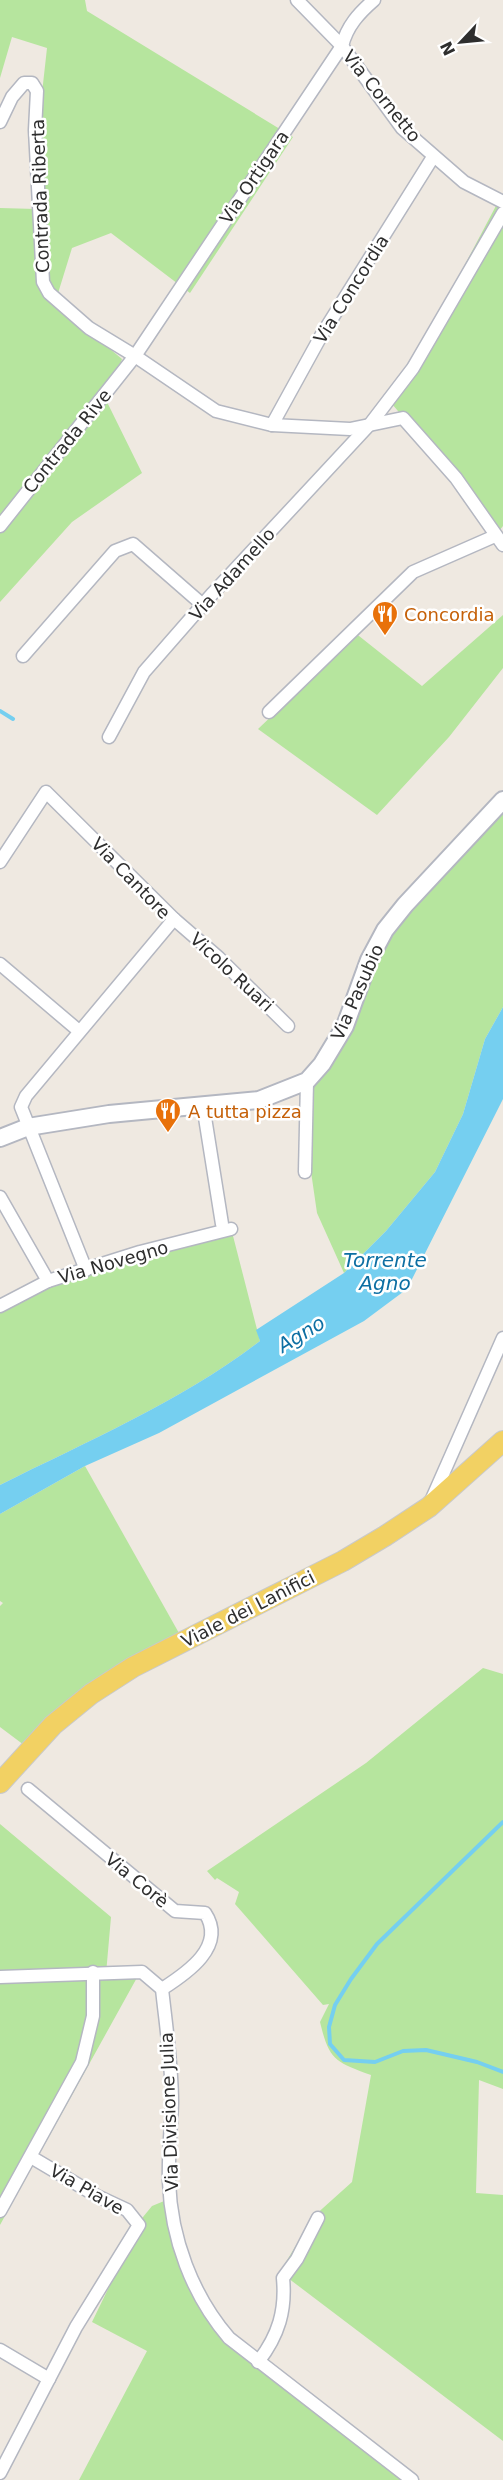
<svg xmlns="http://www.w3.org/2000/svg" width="503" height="2480" font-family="'DejaVu Sans',sans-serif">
<rect width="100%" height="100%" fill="#efe9e1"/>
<g fill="#b6e59e">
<polygon points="0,0 85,0 87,11 293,137 190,293 111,233 72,248 55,303 122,359 108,404 142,473 72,522 0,602 0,208 36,209 41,102 47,48 12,37 0,78"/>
<polygon points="498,202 503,204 503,526 499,531 387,398 452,289"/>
<polygon points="503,615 503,668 449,737 377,815 258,729 279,709 272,701 302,671 315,671 354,632 422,686"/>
<polygon points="503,803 503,1007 485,1039 463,1114 435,1172 386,1231 344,1273 317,1213 298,1082 327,1056 384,932"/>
<path d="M232,1232L260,1341C182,1401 88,1441 0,1485V1301L76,1269Z"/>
<polygon points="85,1466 184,1642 28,1748 0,1727 0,1606 3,1603 0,1601 0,1514"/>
<path d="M483,1668L503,1674V2089L479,2080L476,2193L503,2195V2441L280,2272L313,2217L352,2182L371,2075C335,2062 329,2060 320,2022L329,2004L323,2005L235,1904L239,1892L217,1878L215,1880L207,1871L366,1763Z"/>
<polygon points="0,1824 111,1917 106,1974 139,1974 0,2225"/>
<polygon points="169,2199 183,2257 229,2340 409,2480 79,2480 147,2351 92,2322 143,2217 152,2206"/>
</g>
<path fill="#75cff0" d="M503,1007V1099L407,1289L364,1321L159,1433L85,1466L0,1514V1485C88,1441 182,1401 260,1341L256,1330L344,1273L386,1231L435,1172L463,1114L485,1039Z"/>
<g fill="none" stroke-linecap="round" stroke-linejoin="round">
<g stroke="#75cff0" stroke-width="4">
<polyline points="0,711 13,719"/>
<polyline points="503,1822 377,1944 351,1979 335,2005 329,2027 330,2044 344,2060 375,2062 403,2051 426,2050 477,2062 503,2072"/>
</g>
<defs>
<g id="street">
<polyline points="297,0 342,46 402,128 464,182 503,202"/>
<polyline points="0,122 12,97 24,83 32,83 37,91 35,130 43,282 49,293 89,328 135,356 216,411 272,425"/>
<polyline points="433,157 321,336 272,425 350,429 403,418 456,478 503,545"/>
<path d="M0,526L135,356L342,46C347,26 359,13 374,0"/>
<polyline points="23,656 115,551 133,544 204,606"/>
<polyline points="269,712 413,572 495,536"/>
<polyline points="109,737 144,672 213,593 371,423 413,368 503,213"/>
<polyline points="0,862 46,792 174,919 26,1096 21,1107 86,1270"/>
<polyline points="174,919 219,958 288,1026"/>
<polyline points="0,964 79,1031"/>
<polyline points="203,1105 222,1224"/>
<polyline points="305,1172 307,1081"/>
<polyline points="0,1197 48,1281"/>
<polyline points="0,1306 48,1281 140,1252 231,1229"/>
<polyline points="431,1501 503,1338"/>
<path d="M28,1789L175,1911L205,1913C227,1946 187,1973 162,1989"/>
<path d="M0,1977L142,1972L162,1989C166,2026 172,2065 172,2103C171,2129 168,2155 169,2182C171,2238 192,2295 229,2338L412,2480"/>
<polyline points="0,2211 82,2062 93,2016 93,1972"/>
<polyline points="0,2350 49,2379"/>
<path d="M258,2362C279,2335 286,2310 283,2278L297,2259L318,2218"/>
<polyline points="0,2473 76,2327 139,2225 127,2210 97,2196 31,2157"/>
</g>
<polyline id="secondary" points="0,1138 28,1127 109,1114 259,1100 307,1081 322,1064 345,1026 369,960 385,930 405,905 503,800"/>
<polyline id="primary" points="0,1783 53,1725 91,1694 133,1667 343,1561 385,1536 429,1507 503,1441"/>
</defs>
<use href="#street" stroke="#b4b7c1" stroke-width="15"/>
<use href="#secondary" stroke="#b4b7c1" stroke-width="20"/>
<use href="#primary" stroke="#c9c9c9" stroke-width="22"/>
<use href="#street" stroke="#fff" stroke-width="12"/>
<use href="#secondary" stroke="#fff" stroke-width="16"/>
<use href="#primary" stroke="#f2d163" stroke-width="20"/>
</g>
<defs>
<symbol id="restaurant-pin" viewBox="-11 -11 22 30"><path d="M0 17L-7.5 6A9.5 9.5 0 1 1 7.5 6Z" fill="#e8710a" stroke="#fff"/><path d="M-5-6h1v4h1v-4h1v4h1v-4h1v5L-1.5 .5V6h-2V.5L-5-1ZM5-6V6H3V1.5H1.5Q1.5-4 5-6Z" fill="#fff"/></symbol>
</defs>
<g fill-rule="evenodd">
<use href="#restaurant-pin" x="370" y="599" width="30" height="40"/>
<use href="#restaurant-pin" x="153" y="1096" width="30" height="40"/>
</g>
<g text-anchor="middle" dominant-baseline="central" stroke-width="5" stroke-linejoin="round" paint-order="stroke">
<g font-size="18" fill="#2e2e2e" stroke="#fff">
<text transform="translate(382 96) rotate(51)">Via Cornetto</text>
<text transform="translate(254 177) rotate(-56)">Via Ortigara</text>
<text transform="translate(40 196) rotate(-92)">Contrada Riberta</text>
<text transform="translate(351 289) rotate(-58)">Via Concordia</text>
<text transform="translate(67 441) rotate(-51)">Contrada Rive</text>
<text transform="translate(232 574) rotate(-48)">Via Adamello</text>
<text transform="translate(131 878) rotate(46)">Via Cantore</text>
<text transform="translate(232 972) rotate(43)">Vicolo Ruari</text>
<text transform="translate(357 992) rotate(-66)">Via Pasubio</text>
<text transform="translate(113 1262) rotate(-16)">Via Novegno</text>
<text transform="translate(248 1609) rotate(-27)">Viale dei Lanifici</text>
<text transform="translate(137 1880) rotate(39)">Via Corè</text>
<text transform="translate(169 2112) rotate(-92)">Via Divisione Julia</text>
<text transform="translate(87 2189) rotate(30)">Via Piave</text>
</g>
<g font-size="18" fill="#c56008" stroke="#fff" text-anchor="start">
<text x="404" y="614">Concordia</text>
<text x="188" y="1111">A tutta pizza</text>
</g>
<g font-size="20" font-style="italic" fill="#0d6fa3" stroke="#fff">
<text x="385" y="1260">Torrente<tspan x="385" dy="23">Agno</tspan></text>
<text transform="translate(301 1334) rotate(-31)">Agno</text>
</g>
</g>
<g transform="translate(461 42) rotate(244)" stroke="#ffffff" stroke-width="4.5" paint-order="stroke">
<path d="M0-4.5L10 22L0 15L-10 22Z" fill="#2e2e2e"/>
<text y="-9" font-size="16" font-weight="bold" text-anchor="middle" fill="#2e2e2e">N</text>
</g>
</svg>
